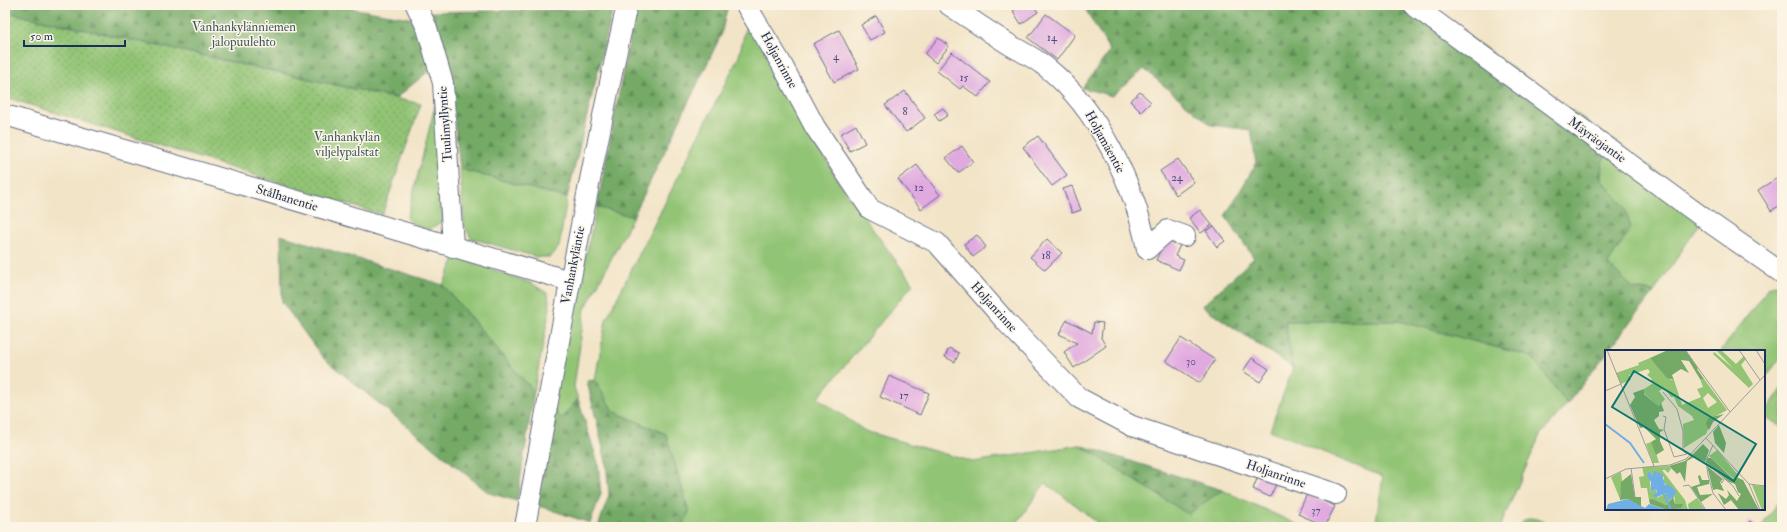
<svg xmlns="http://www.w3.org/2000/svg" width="1787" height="532" font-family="'IM FELL Double Pica',serif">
<defs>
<pattern id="forest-firs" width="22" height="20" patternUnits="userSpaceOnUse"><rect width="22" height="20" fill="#75aa66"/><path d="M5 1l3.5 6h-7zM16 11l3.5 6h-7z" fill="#5f8b57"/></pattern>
<pattern id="garden-dots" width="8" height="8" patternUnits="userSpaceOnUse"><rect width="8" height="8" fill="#92c474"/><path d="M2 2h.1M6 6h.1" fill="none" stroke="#76a062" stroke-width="1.8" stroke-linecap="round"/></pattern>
</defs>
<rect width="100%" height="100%" fill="#fcf5e5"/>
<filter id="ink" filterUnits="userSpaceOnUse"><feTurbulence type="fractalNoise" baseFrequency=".025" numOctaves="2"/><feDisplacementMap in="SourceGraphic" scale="8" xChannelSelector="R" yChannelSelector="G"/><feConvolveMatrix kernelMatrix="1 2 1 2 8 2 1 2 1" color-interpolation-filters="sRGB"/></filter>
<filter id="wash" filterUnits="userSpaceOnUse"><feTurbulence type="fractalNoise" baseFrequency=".012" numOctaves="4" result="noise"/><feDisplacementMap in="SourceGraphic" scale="16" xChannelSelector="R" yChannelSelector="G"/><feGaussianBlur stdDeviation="0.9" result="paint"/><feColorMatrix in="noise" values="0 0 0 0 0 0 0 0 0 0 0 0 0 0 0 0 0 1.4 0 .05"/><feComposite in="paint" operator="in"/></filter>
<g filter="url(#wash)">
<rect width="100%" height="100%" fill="#f2e4c7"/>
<g fill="#92c474" stroke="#567a69">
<polygon points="747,22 774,66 839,183 913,284 818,398 865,431 973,462 1080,445 1188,514 1222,490 1303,527 1102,527 1077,506 1045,483 1014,527 682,527 689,512 666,434 613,411 595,380 606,320 739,56"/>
<polygon points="436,102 443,220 431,229 417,228 407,218"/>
<polygon points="1613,140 1709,210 1654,292 1634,289 1607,264 1601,179 1602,162"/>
<polygon points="460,169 567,198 559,247 550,257 537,257 471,238 464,225"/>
<polygon points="597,207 633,217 585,309 574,387 578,399 561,419 551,407"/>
<polygon points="456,256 533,284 548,294 550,308 534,391 519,375 443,285"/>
<polygon points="1776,284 1782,287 1782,356 1764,379 1764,351 1721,351 1769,287"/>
<polygon points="1285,321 1400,321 1532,357 1567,404 1540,435 1500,527 1375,527 1383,477 1270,430 1293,368"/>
<polygon points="1782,388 1782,428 1764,415"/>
<polygon points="1782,497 1782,527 1761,527"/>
<path d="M1531,518C1540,519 1545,521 1551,527H1517L1525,520Z"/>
</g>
<g fill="url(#forest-firs)" stroke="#486c62">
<polygon points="5,5 331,5 415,19 430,70 396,98 10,13 5,28"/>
<polygon points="636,5 728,5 721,35 633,217 597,207"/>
<polygon points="1083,5 1425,5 1613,140 1602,162 1601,179 1625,207 1631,228 1608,264 1634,289 1654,292 1608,351 1606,351 1606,354 1567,404 1532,357 1400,321 1285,321 1293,368 1202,306 1254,258 1225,216 1256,164 1251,130 1211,125 1144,69 1112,96 1082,88 1110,51"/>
<polygon points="613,9 567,198 460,169 450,81 429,12"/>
<polygon points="281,235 443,285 519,375 534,391 517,501 489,493 323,358 282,302"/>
<polygon points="595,380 613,411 666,434 689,512 682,527 598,527 609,495 606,462 587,381"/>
<polygon points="578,399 598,463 601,494 590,523 536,505 551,407 561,419"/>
<polygon points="1080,445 1222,490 1188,514"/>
</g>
<polygon fill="url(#garden-dots)" stroke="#567a69" points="9,13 421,104 382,215 5,97 5,28"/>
<g id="blocks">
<g fill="#e0a9e0">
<polygon points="1022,5 1033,5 1038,12 1021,24 1013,11"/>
<polygon points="1046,14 1075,35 1057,60 1028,38"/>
<polygon points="876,16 885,32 870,40 861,25"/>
<polygon points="839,30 859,69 834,82 813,44"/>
<polygon points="938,38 949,46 936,63 925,54"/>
<polygon points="952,52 990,82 978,97 963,86 960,89 937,71"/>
<polygon points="905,91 925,118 906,132 885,105"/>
<polygon points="1140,92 1151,102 1141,112 1130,101"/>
<polygon points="943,108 948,115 939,121 934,114"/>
<polygon points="856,125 865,143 850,151 840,134"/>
<polygon points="1038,136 1067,175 1052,186 1023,147"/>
<polygon points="962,146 973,162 958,173 946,158"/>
<polygon points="1178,159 1194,182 1176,195 1160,171"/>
<polygon points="917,165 940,195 921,209 898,179"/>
<polygon points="1782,175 1782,204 1771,211 1758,190"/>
<polygon points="1072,186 1081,210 1072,213 1063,189"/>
<polygon points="1200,210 1212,225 1201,233 1189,218"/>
<polygon points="1214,226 1225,241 1217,247 1206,231"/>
<polygon points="977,235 986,247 973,257 964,244"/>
<polygon points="1047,239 1062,253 1045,270 1030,257"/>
<polygon points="1166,239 1180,245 1175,256 1184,260 1179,270 1156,260"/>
<polygon points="1067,320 1092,333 1094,322 1103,323 1101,338 1106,346 1074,368 1064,352 1077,343 1059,334"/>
<polygon points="1181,338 1215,360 1200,383 1166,361"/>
<polygon points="949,348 959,353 955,362 945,357"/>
<polygon points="1252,358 1269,369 1260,382 1243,371"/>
<polygon points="889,376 929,393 920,415 880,397"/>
<polygon points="1259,474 1277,482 1270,497 1253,489"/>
<polygon points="1307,494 1335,506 1325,526 1298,514"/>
<polygon points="1750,521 1756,526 1755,527 1745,527"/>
</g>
</g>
</g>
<g filter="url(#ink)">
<use href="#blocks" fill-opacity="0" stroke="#666e83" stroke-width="1"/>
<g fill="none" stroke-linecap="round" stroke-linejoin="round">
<defs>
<g id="minor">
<polyline points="416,5 427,28 443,83 453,247"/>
<polyline points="746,5 781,63 815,127 870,209 937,243 1007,323 1079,398 1132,426 1336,494"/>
<path d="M949,5C969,18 989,32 1010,45C1022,52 1035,58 1046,67C1098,108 1135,186 1147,249"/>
<polyline points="1413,5 1709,222 1782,273"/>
<polyline points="5,115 570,281"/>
<polyline points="1147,249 1168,230 1185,236"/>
<path d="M525,527C557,352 588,178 627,5"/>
</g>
</defs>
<use href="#minor" stroke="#666e83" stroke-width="22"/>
<use href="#minor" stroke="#fff" stroke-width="20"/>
</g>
</g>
<g text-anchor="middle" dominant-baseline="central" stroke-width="3" stroke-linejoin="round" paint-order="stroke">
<g font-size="11" fill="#4c4e7e">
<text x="1052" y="37">14</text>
<text x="836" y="56">4</text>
<text x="964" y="77">15</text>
<text x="905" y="111">8</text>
<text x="1177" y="177">24</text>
<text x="919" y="187">12</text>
<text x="1046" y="255">18</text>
<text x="1191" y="361">30</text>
<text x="904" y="395">17</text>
<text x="1316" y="510">37</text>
</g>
<g font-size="13" fill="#3f5c65" stroke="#fcf5e5">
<text x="244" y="27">Vanhankylänniemen<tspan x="244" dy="15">jalopuulehto</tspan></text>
<text x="347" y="137">Vanhankylän<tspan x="347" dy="15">viljelypalstat</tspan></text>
</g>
<g font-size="13" fill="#1b2f5e" stroke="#fcf5e5">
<text transform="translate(779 60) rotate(61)">Holjanrinne</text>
<text transform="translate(445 124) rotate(-94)">Tuulimyllyntie</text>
<text transform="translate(1597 140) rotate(36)">Mäyräojantie</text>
<text transform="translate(1105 142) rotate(61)">Holjamäentie</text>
<text transform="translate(287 198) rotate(17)">Stålhanentie</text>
<text transform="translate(573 265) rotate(-79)">Vanhankyläntie</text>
<text transform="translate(994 307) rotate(48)">Holjanrinne</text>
<text transform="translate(1276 474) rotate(19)">Holjanrinne</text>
</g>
</g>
<g transform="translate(1605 350)">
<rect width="160" height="160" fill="#f2e4c7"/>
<path d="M111,0H116L131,14L139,6L141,9L136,15L148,34L144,38L108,4L109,2L128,18ZM45,8L66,30H69L77,55L96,47L92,39L98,37L95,29H99L122,60L109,67L101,84L79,98L78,74L89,70L87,66L73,56L69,47H66L59,38L54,41L60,49L54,56L47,51L39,43V39L50,32H45L47,29L42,25L45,22L43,19L24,25L26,30L16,34L11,23L34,15L33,13ZM103,43L112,52L103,58L98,48ZM46,92L49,96L54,113H48L41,94ZM64,116L66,119L63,123L60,120H57L80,150L83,160H70L73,156L70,154L69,141L59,133V127L50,125L51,130L48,132V126L44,121L46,142L51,139L52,148L61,143L64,146L65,150L61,155L44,150L42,138H36L34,127L39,126L37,117ZM16,122L17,131L15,149L6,127ZM147,135L160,136V160H157ZM92,148L100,160H84L83,154Z" fill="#92c474" fill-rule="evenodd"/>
<path d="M63,0H81L93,18L96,15L92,19L99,29H95L84,11L76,10L84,23L76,19L67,25L69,30L62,28L45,8ZM39,39V44L47,51L54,56L56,53L59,61L54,62V66L49,70L54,79L59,80L55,82V91L59,100L51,105L46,92L51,89L39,77L35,78L25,55L30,47L28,43ZM119,64L108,72L104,80L101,74L103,68ZM114,75L121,93L119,103L110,93L108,82ZM98,94L104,100L100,112L87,105ZM87,105L89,107L82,111L80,132L75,122L72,124L64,116L80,111ZM102,108H106L128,129L131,127L138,130L154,160H134L126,150L119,155L113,143L121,149L124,145L122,140L132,151L136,144L133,142L130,134L124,132L101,112ZM102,116L118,129L115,132L119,141L112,139L108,140ZM26,124L30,147H36V157L23,149L15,150L16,132ZM95,125L97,130H104V134L92,137L95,145L108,144L96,152L86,137L95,134L93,126ZM68,147L70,154H78L76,158L62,160L45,154L44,150L47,149L61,155Z" fill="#75aa66"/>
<path d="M112,100L133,125L129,129L104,106Z" fill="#92c474"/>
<path d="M44,121L48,126L49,121L57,124L60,135L63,134L71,141L69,147L64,150L61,143L50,148L48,145L52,142L51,139L46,142V132L42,126ZM23,149L40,158L44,154L62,160H1L3,154Z" fill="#70afe3"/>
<path fill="none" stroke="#70afe3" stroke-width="2" d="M0,74L25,93L39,113M59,144L66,160"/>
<path fill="none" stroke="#9c9c9d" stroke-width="1" d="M2,0L49,116M80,0L125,62M134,0L155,30M151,0L160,14M0,41L16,34M58,42L72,59L78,81V101L82,104M58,66L61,67L59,79L69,107L82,104M101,88L144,134L155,160M108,95L101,111L103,125L108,143L121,160M101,113L128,136L134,146M26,118L30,147M108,121L117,133L119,129M0,129L21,119L65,115L81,109L160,25M144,134L160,136M78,136L84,135L101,160"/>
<path fill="#0f766e" fill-opacity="0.15" stroke="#0f766e" stroke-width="2" d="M29,21L151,94L129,131L7,57Z"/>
<rect width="160" height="160" fill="none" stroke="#1b2f5e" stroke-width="2"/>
</g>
<rect width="1787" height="532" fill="none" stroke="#fcf5e5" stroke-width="20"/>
<path d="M24 40v6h101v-6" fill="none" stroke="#1b2f5e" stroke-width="2"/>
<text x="30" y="40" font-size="12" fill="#1b2f5e" stroke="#fcf5e5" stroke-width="3" paint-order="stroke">50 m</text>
</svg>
